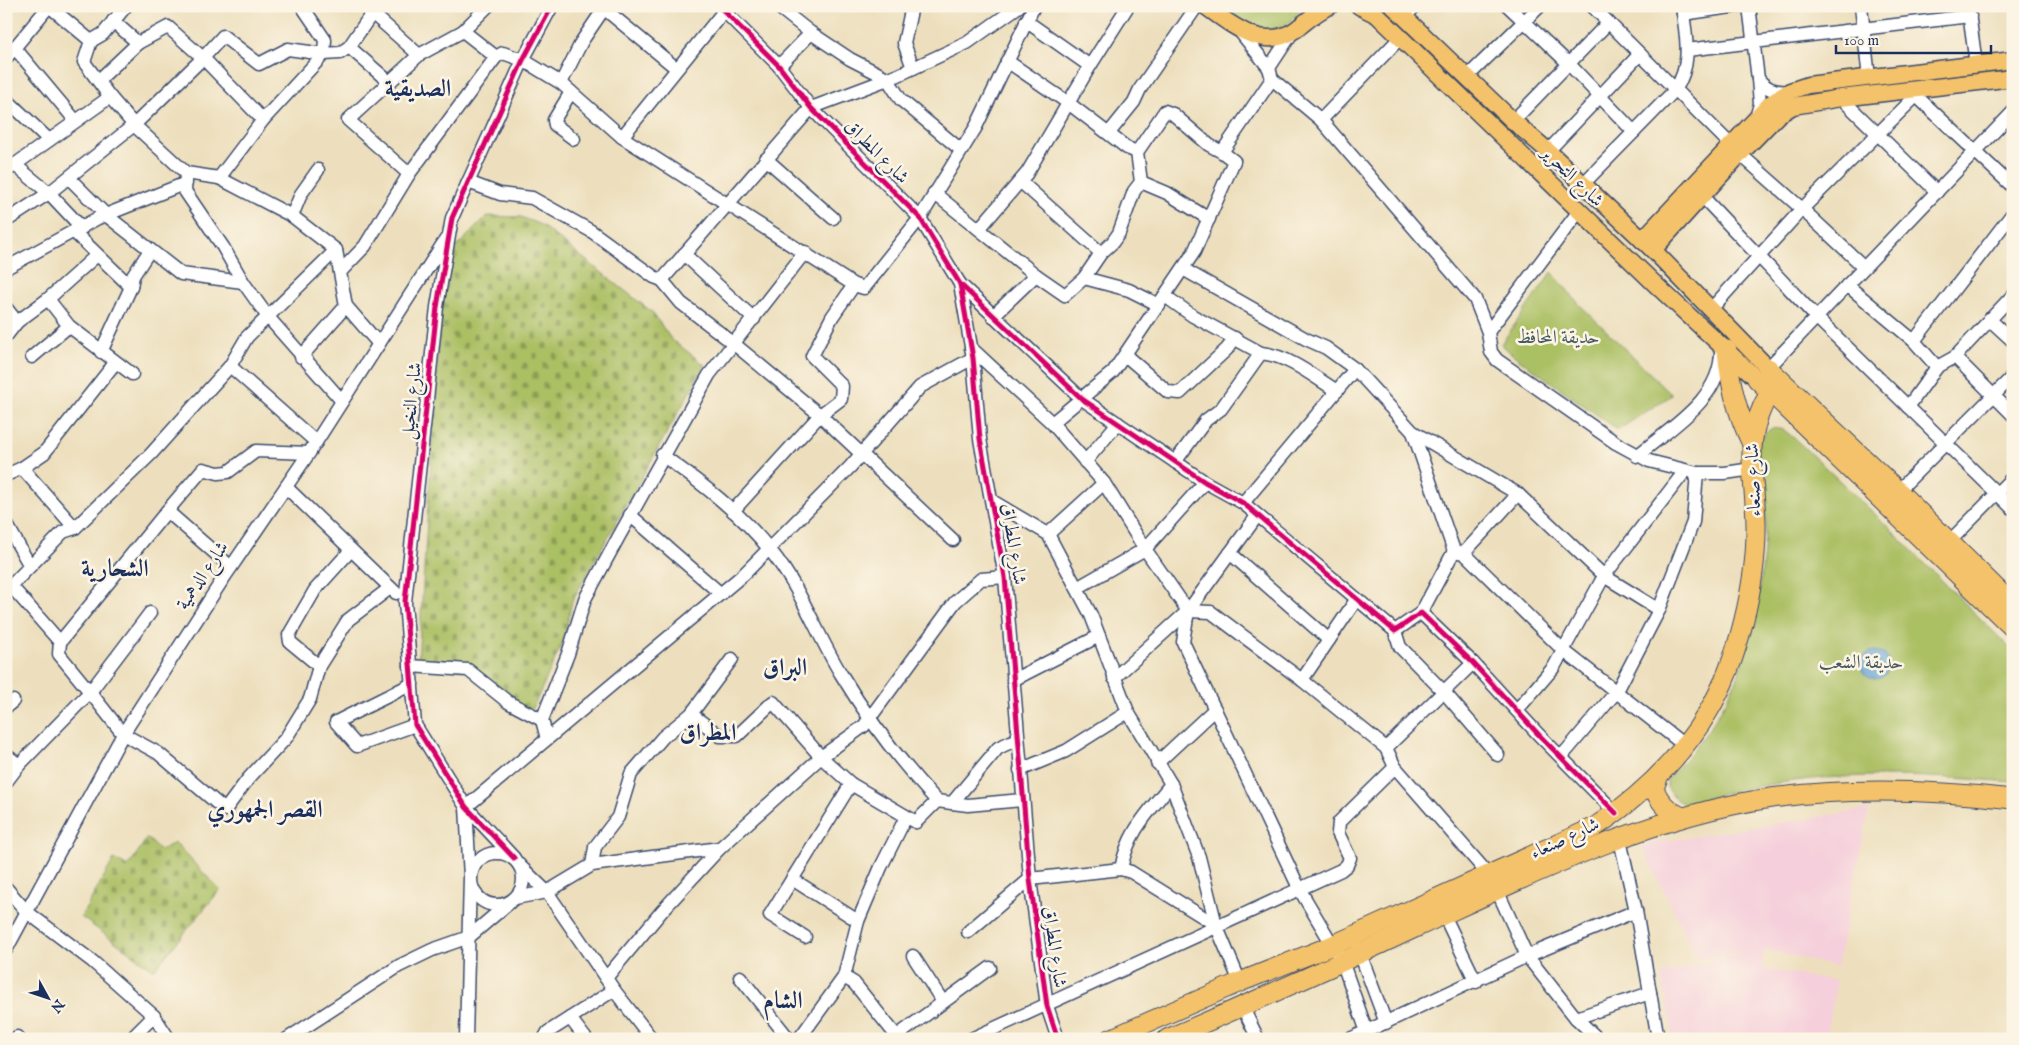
<svg xmlns="http://www.w3.org/2000/svg" width="2019" height="1045" font-family="'IM FELL English',Amiri,serif">
<defs>
<pattern id="cemetery-stones" width="16" height="16" patternUnits="userSpaceOnUse" patternTransform="scale(1.25)"><rect width="16" height="16" fill="#abbf63"/><path d="M2 7V4a2 2 0 0 1 4 0v3zM10 15v-3a2 2 0 0 1 4 0v3z" fill="#8a9c55"/></pattern>
<pattern id="water-ripples" width="26" height="14" patternUnits="userSpaceOnUse" patternTransform="scale(1.25)"><rect width="26" height="14" fill="#60a4d5"/><path d="M2 4q2-2 4 0t4 0M15 11q2-2 4 0t4 0" fill="none" stroke="#4e86b0"/></pattern>
</defs>
<rect width="100%" height="100%" fill="#fcf5e5"/>
<filter id="ink" filterUnits="userSpaceOnUse"><feTurbulence type="fractalNoise" baseFrequency=".02" numOctaves="2"/><feDisplacementMap in="SourceGraphic" scale="10" xChannelSelector="R" yChannelSelector="G"/><feConvolveMatrix kernelMatrix="1 2 1 2 8 2 1 2 1" color-interpolation-filters="sRGB"/></filter>
<filter id="wash" filterUnits="userSpaceOnUse"><feTurbulence type="fractalNoise" baseFrequency=".0096" numOctaves="4" result="noise"/><feDisplacementMap in="SourceGraphic" scale="20" xChannelSelector="R" yChannelSelector="G"/><feGaussianBlur stdDeviation="1.12" result="paint"/><feColorMatrix in="noise" values="0 0 0 0 0 0 0 0 0 0 0 0 0 0 0 0 0 1.4 0 .05"/><feComposite in="paint" operator="in"/></filter>
<g filter="url(#wash)">
<rect width="100%" height="100%" fill="#eddfbd"/>
<polygon fill="#f5cfdb" points="1869,809 1837,967 1764,949 1762,969 1837,981 1825,1039 1674,1039 1661,974 1755,950 1698,959 1641,845"/>
<g fill="#abbf63" stroke="#637760">
<polygon points="1223,6 1304,6 1286,27 1261,30 1240,19"/>
<polygon points="1552,272 1579,304 1672,395 1618,430 1512,354 1501,344"/>
<path d="M1772,428L1784,430L1795,439L1877,516L2013,651V782C1931,776 1847,771 1766,785C1738,789 1711,798 1684,804L1675,799L1667,787V780C1688,757 1707,735 1722,708C1750,661 1762,590 1765,536C1766,521 1767,502 1764,487C1761,470 1756,455 1758,439Z"/>
</g>
<g fill="url(#cemetery-stones)" stroke="#637760">
<polygon points="487,216 521,217 541,225 652,312 671,339 705,365 572,601 564,639 533,708 517,713 469,671 418,662 441,303 452,251"/>
<polygon points="147,838 160,850 175,843 220,890 154,970 81,917 114,859 128,867"/>
</g>
<circle fill="url(#water-ripples)" stroke="#3e6a9a" cx="1875" cy="665" r="14"/>
</g>
<g filter="url(#ink)">
<g fill="none" stroke-linecap="round" stroke-linejoin="round">
<defs>
<g id="minor">
<polyline points="49,6 91,41 84,62 110,97 134,125 186,173 219,178 263,120 324,54 340,53 349,47 377,6"/>
<polyline points="601,6 676,68"/>
<polyline points="719,6 779,66 811,108 920,218 960,284 973,358 980,439 1005,577 1030,879 1047,1006 1058,1039"/>
<polyline points="777,6 811,33 850,59 887,78 901,100 961,150"/>
<polyline points="912,6 904,43 913,68"/>
<polyline points="1508,6 1568,63 1634,132"/>
<polyline points="1592,6 1740,154 1802,209 1864,267"/>
<polyline points="1749,6 1758,79"/>
<polyline points="1861,6 1869,78"/>
<polyline points="1968,6 1976,64"/>
<polyline points="372,13 419,55"/>
<polyline points="1683,14 1738,6"/>
<polyline points="1405,17 1415,6"/>
<polyline points="113,21 138,43"/>
<polyline points="1026,21 1090,66 1128,6"/>
<polyline points="1238,29 1269,68 1294,30"/>
<polyline points="463,31 496,57"/>
<polyline points="91,41 103,34 126,6"/>
<polyline points="14,47 75,120"/>
<polyline points="349,47 388,81"/>
<polyline points="1687,50 1970,16"/>
<polyline points="6,58 49,6"/>
<polyline points="1007,61 1067,102 1127,148 1137,152"/>
<polyline points="779,66 811,33"/>
<polyline points="1467,77 1540,6"/>
<polyline points="1272,79 1321,120 1475,299 1488,332 1491,352 1497,360 1616,443 1649,461 1697,473 1725,473 1752,469"/>
<polyline points="99,80 138,43 168,27 203,58 223,36 259,64 288,49 324,54 325,40 302,6"/>
<polyline points="561,83 582,41 603,10"/>
<polyline points="1910,90 2013,187"/>
<polyline points="571,92 554,120 555,125 574,139"/>
<polyline points="1841,98 1937,192"/>
<polyline points="6,99 49,140"/>
<path d="M1756,118L1760,104L1758,79C1766,89 1777,93 1790,91"/>
<polyline points="1321,120 1400,38"/>
<polyline points="1513,121 1608,23"/>
<polyline points="1109,133 1134,102 1140,89 1197,6"/>
<polyline points="622,137 728,6"/>
<polyline points="1548,151 1640,54"/>
<polyline points="766,159 833,218"/>
<polyline points="15,165 49,193 82,228"/>
<polyline points="6,171 110,97"/>
<polyline points="186,173 185,191 223,247 243,282 268,317 342,401"/>
<polyline points="409,174 348,120 419,55 463,31 488,6"/>
<polyline points="69,178 106,215 181,274 243,282"/>
<polyline points="219,178 292,216 336,250 346,306 379,344"/>
<polyline points="468,182 500,194 532,198 591,231 654,277 662,280 811,108 896,76 967,43 1019,6"/>
<polyline points="1021,182 1101,253"/>
<polyline points="1141,182 1167,193 1209,219"/>
<path d="M1583,184L1675,90C1693,63 1686,37 1682,6"/>
<polyline points="934,193 1036,275 1065,295 1084,278 1129,290 1159,305"/>
<polyline points="1701,195 1816,317 2013,509"/>
<polyline points="292,216 301,194 318,170"/>
<polyline points="6,221 49,193 134,125 203,58 263,120"/>
<polyline points="979,229 1027,173 1090,66"/>
<polyline points="74,232 131,287"/>
<polyline points="684,254 754,319"/>
<polyline points="6,268 98,218 186,183"/>
<polyline points="1183,269 1306,339 1326,348 1355,369 1413,432 1518,494 1604,576 1659,610"/>
<polyline points="340,272 365,246 409,174 496,57 503,53 523,60 561,83 622,137 854,285 864,288 920,218 976,127 1034,6"/>
<polyline points="1084,278 1101,253 1112,243 1119,233 1134,191 1141,182 1137,152 1165,111 1173,114 1209,145 1222,152"/>
<polyline points="662,280 681,303 733,343 820,415 953,540"/>
<polyline points="960,284 1082,399 1205,482 1243,503 1395,631 1421,613 1473,663 1539,735 1616,813"/>
<polyline points="1847,285 1914,341 1937,367"/>
<path d="M1165,296L1193,316L1261,353C1289,356 1313,376 1337,391"/>
<polyline points="48,299 69,326 132,374"/>
<polyline points="6,308 17,322"/>
<polyline points="1712,308 1802,209 1916,96"/>
<polyline points="993,316 1036,275"/>
<polyline points="1989,319 2013,341"/>
<polyline points="1488,332 1579,211"/>
<polyline points="6,336 17,322 48,299 97,255"/>
<polyline points="1914,341 2013,213"/>
<polyline points="971,348 1052,423 1104,483 1145,549 1188,611 1183,642 1300,890 1342,961 1367,1032"/>
<polyline points="101,352 131,287 133,276 150,250"/>
<polyline points="1125,355 1168,392 1180,393 1227,349 1235,338"/>
<polyline points="32,357 69,326"/>
<polyline points="301,357 346,306"/>
<polyline points="1955,357 2013,415"/>
<polyline points="230,366 316,442"/>
<polyline points="1768,368 2013,112"/>
<polyline points="1908,407 1937,367 1955,357 2013,295"/>
<polyline points="1052,423 1113,372 1194,252 1234,161 1222,152 1272,79 1269,68"/>
<polyline points="1413,432 1454,551 1464,553 1564,651 1684,745"/>
<path d="M662,455C701,483 740,512 770,550C801,588 816,633 841,674C868,719 901,763 937,801"/>
<path d="M1637,456C1671,427 1722,399 1721,350"/>
<polyline points="1085,462 1118,423"/>
<polyline points="1175,462 1206,420 1221,409 1261,353"/>
<polyline points="22,468 44,453 115,363"/>
<polyline points="6,475 22,468 75,528"/>
<polyline points="286,487 396,593"/>
<polyline points="1898,491 2013,376"/>
<polyline points="992,501 1048,534 1091,615 1128,712 1171,784 1199,857 1216,925 1240,982"/>
<polyline points="1243,503 1355,369"/>
<polyline points="167,511 203,469 218,473 228,472 256,451 309,453"/>
<polyline points="733,511 820,415 841,399 842,386 812,356 832,317 854,285"/>
<polyline points="630,515 721,594"/>
<polyline points="6,523 30,566"/>
<polyline points="1048,534 1104,483"/>
<polyline points="1949,542 2013,477"/>
<polyline points="1230,553 1329,640"/>
<polyline points="1464,553 1518,494"/>
<polyline points="11,586 60,642 167,511 231,567"/>
<polyline points="1077,588 1145,549 1205,482"/>
<polyline points="6,591 63,532 75,528 151,454 230,366 247,337 336,250"/>
<polyline points="1188,611 1211,612 1302,680 1386,748 1395,767 1488,874"/>
<polyline points="1421,613 1454,551"/>
<polyline points="1395,631 1400,647 1444,692 1498,755"/>
<polyline points="60,642 59,654 90,692 150,613"/>
<polyline points="319,666 290,642 289,635 315,590 351,550"/>
<polyline points="410,666 468,670 508,702 542,720"/>
<polyline points="1114,678 1188,611 1257,516"/>
<polyline points="1013,680 1099,636"/>
<polyline points="1302,680 1356,600"/>
<polyline points="412,684 336,722 357,746 415,725"/>
<polyline points="6,707 13,701"/>
<polyline points="1517,710 1554,667 1604,576 1685,471"/>
<polyline points="691,714 720,736 737,736 773,702 821,757 851,784 916,822 937,801 952,803 998,748 1017,739"/>
<polyline points="547,739 542,720 568,654 585,599 618,538 709,375 805,252"/>
<polyline points="1386,748 1473,663"/>
<polyline points="6,755 19,765"/>
<polyline points="1562,756 1617,691 1659,610 1693,522 1697,473"/>
<polyline points="1157,763 1215,709"/>
<polyline points="1020,770 1066,751 1128,712"/>
<polyline points="6,782 19,765 90,692 123,734 158,753 225,810 248,779 286,738 310,699 319,666 348,620 390,588"/>
<polyline points="952,803 968,805 1022,800"/>
<polyline points="466,807 744,574 850,467 920,387 973,358"/>
<polyline points="1620,840 1636,911 1658,1039"/>
<circle cx="497" cy="879" r="26"/>
<polyline points="514,858 466,807 415,725 405,602 437,307 452,218 523,60 552,6"/>
<polyline points="519,865 547,892 614,990 652,1039"/>
<polyline points="592,865 595,847 618,817 631,774 663,737 691,714 732,659"/>
<path d="M1121,869C1128,831 1148,813 1171,784"/>
<polyline points="792,879 858,921"/>
<polyline points="6,888 27,912 92,961 154,1016 169,1039"/>
<polyline points="1497,890 1527,956 1576,1018 1598,1039"/>
<polyline points="515,898 547,892 592,865 720,848"/>
<polyline points="1444,915 1476,982"/>
<polyline points="968,932 1030,879 1121,869 1131,872 1216,925"/>
<polyline points="805,937 770,915 851,784"/>
<polyline points="1358,948 1386,1023"/>
<polyline points="6,950 123,734 223,579 309,453 446,239"/>
<polyline points="913,956 943,1002"/>
<polyline points="740,977 789,1039"/>
<polyline points="844,977 854,983 899,1039"/>
<polyline points="606,978 662,911 720,848 821,757 864,726 955,602 981,579 1005,577"/>
<polyline points="1242,1006 1258,1039"/>
<polyline points="570,1018 586,1039"/>
<polyline points="1576,1018 1650,993"/>
<polyline points="897,1036 990,968"/>
<polyline points="17,1037 19,1039"/>
<polyline points="131,1039 154,1016"/>
<polyline points="287,1039 399,966 432,950 469,937 510,902"/>
<polyline points="466,1039 470,877 466,807"/>
<polyline points="544,1039 548,1032 614,990"/>
<polyline points="799,1039 844,977 858,921 881,867 906,817"/>
<polyline points="971,1039 1341,870 1347,865 1350,858 1338,833 1339,822 1395,767"/>
<polyline points="1350,1039 1527,956 1636,911"/>
</g>
<g id="major">
<path d="M1205,6C1232,25 1263,52 1295,30C1307,21 1317,11 1330,6"/>
<polyline points="1359,6 1377,15 1656,285 1757,379"/>
<polyline points="1393,6 1513,121 1548,151 1653,250 1768,368"/>
<polyline points="1642,240 1770,104 1790,91 1808,85 2013,60"/>
<polyline points="1653,250 1740,154 1778,115 1793,106 1841,98 2013,78"/>
</g>
<g id="highway">
<path d="M1727,350C1730,385 1737,413 1752,444"/>
<polyline points="1768,368 1898,491 2013,605"/>
<polyline points="1757,379 2013,628"/>
<path d="M1659,775L1654,788C1659,802 1669,812 1683,817"/>
<path d="M1110,1039L1240,982L1333,945L1595,827C1640,797 1680,759 1708,712C1738,663 1757,581 1756,524C1755,471 1741,441 1770,392"/>
<path d="M1167,1039C1251,1003 1334,966 1417,927C1530,875 1647,816 1771,798C1851,787 1933,790 2013,799"/>
</g>
</defs>
<use href="#minor" stroke="#3a496c" stroke-width="15"/>
<use href="#major" stroke="#3a496c" stroke-width="19"/>
<use href="#highway" stroke="#3a496c" stroke-width="21"/>
<use href="#minor" stroke="#fff" stroke-width="12"/>
<use href="#major" stroke="#f4c26a" stroke-width="16"/>
<use href="#highway" stroke="#f4c26a" stroke-width="19"/>
<defs>
<g id="cycleway">
<polyline points="719,6 779,66 811,108 920,218 960,284 973,358 980,439 1005,577 1030,879 1047,1006 1058,1039"/>
<polyline points="960,284 1082,399 1205,482 1243,503 1395,631 1421,613 1473,663 1539,735 1616,813"/>
<polyline points="514,858 466,807 415,725 405,602 437,307 452,218 523,60 552,6"/>
</g>
</defs>
<use href="#cycleway" stroke="#fcf5e5" stroke-width="8"/>
<use href="#cycleway" stroke="#d6006c" stroke-width="5"/>
</g>
</g>
<g text-anchor="middle" dominant-baseline="central" stroke-width="5" stroke-linejoin="round" paint-order="stroke">
<g font-size="19" fill="#1b2f5e" stroke="#fcf5e5">
<text transform="translate(876 152) rotate(45)">شارع المطراق</text>
<text transform="translate(1572 177) rotate(44)">شارع التحرير</text>
<text transform="translate(412 401) rotate(-84)">شارع النخيل</text>
<text transform="translate(1754 480) rotate(-92)">شارع صنعاء</text>
<text transform="translate(1013 544) rotate(81)">شارع المطراق</text>
<text transform="translate(203 576) rotate(-56)">شارع الدهمية</text>
<text transform="translate(1565 839) rotate(-25)">شارع صنعاء</text>
<text transform="translate(1054 947) rotate(82)">شارع المطراق</text>
</g>
<g font-size="19" fill="#465a60" stroke="#fcf5e5">
<text x="1558" y="338">حديقة المحافظ</text>
<text x="1861" y="663">حديقة الشعب</text>
</g>
<g font-size="24" font-weight="bold" fill="#1b2f5e" stroke="#fcf5e5">
<text x="418" y="89">الصديقية</text>
<text x="115" y="569">الشحارية</text>
<text x="785" y="668">البراق</text>
<text x="708" y="733">المطراق</text>
<text x="265" y="810">القصر الجمهوري</text>
<text x="783" y="1001">الشام</text>
</g>
</g>
<rect width="2019" height="1045" fill="none" stroke="#fcf5e5" stroke-width="25"/>
<g transform="translate(48 998) rotate(130)" stroke="#fcf5e5" stroke-width="4" paint-order="stroke">
<path d="M0-4L9 19L0 12L-9 19Z" fill="#1b2f5e"/>
<text y="-8" font-size="14" font-weight="bold" text-anchor="middle" fill="#1b2f5e">N</text>
</g>
<path d="M1836 45v8h155v-8" fill="none" stroke="#1b2f5e" stroke-width="2.5"/>
<text x="1844" y="45" font-size="15" fill="#1b2f5e" stroke="#fcf5e5" stroke-width="4" paint-order="stroke">100 m</text>
</svg>
